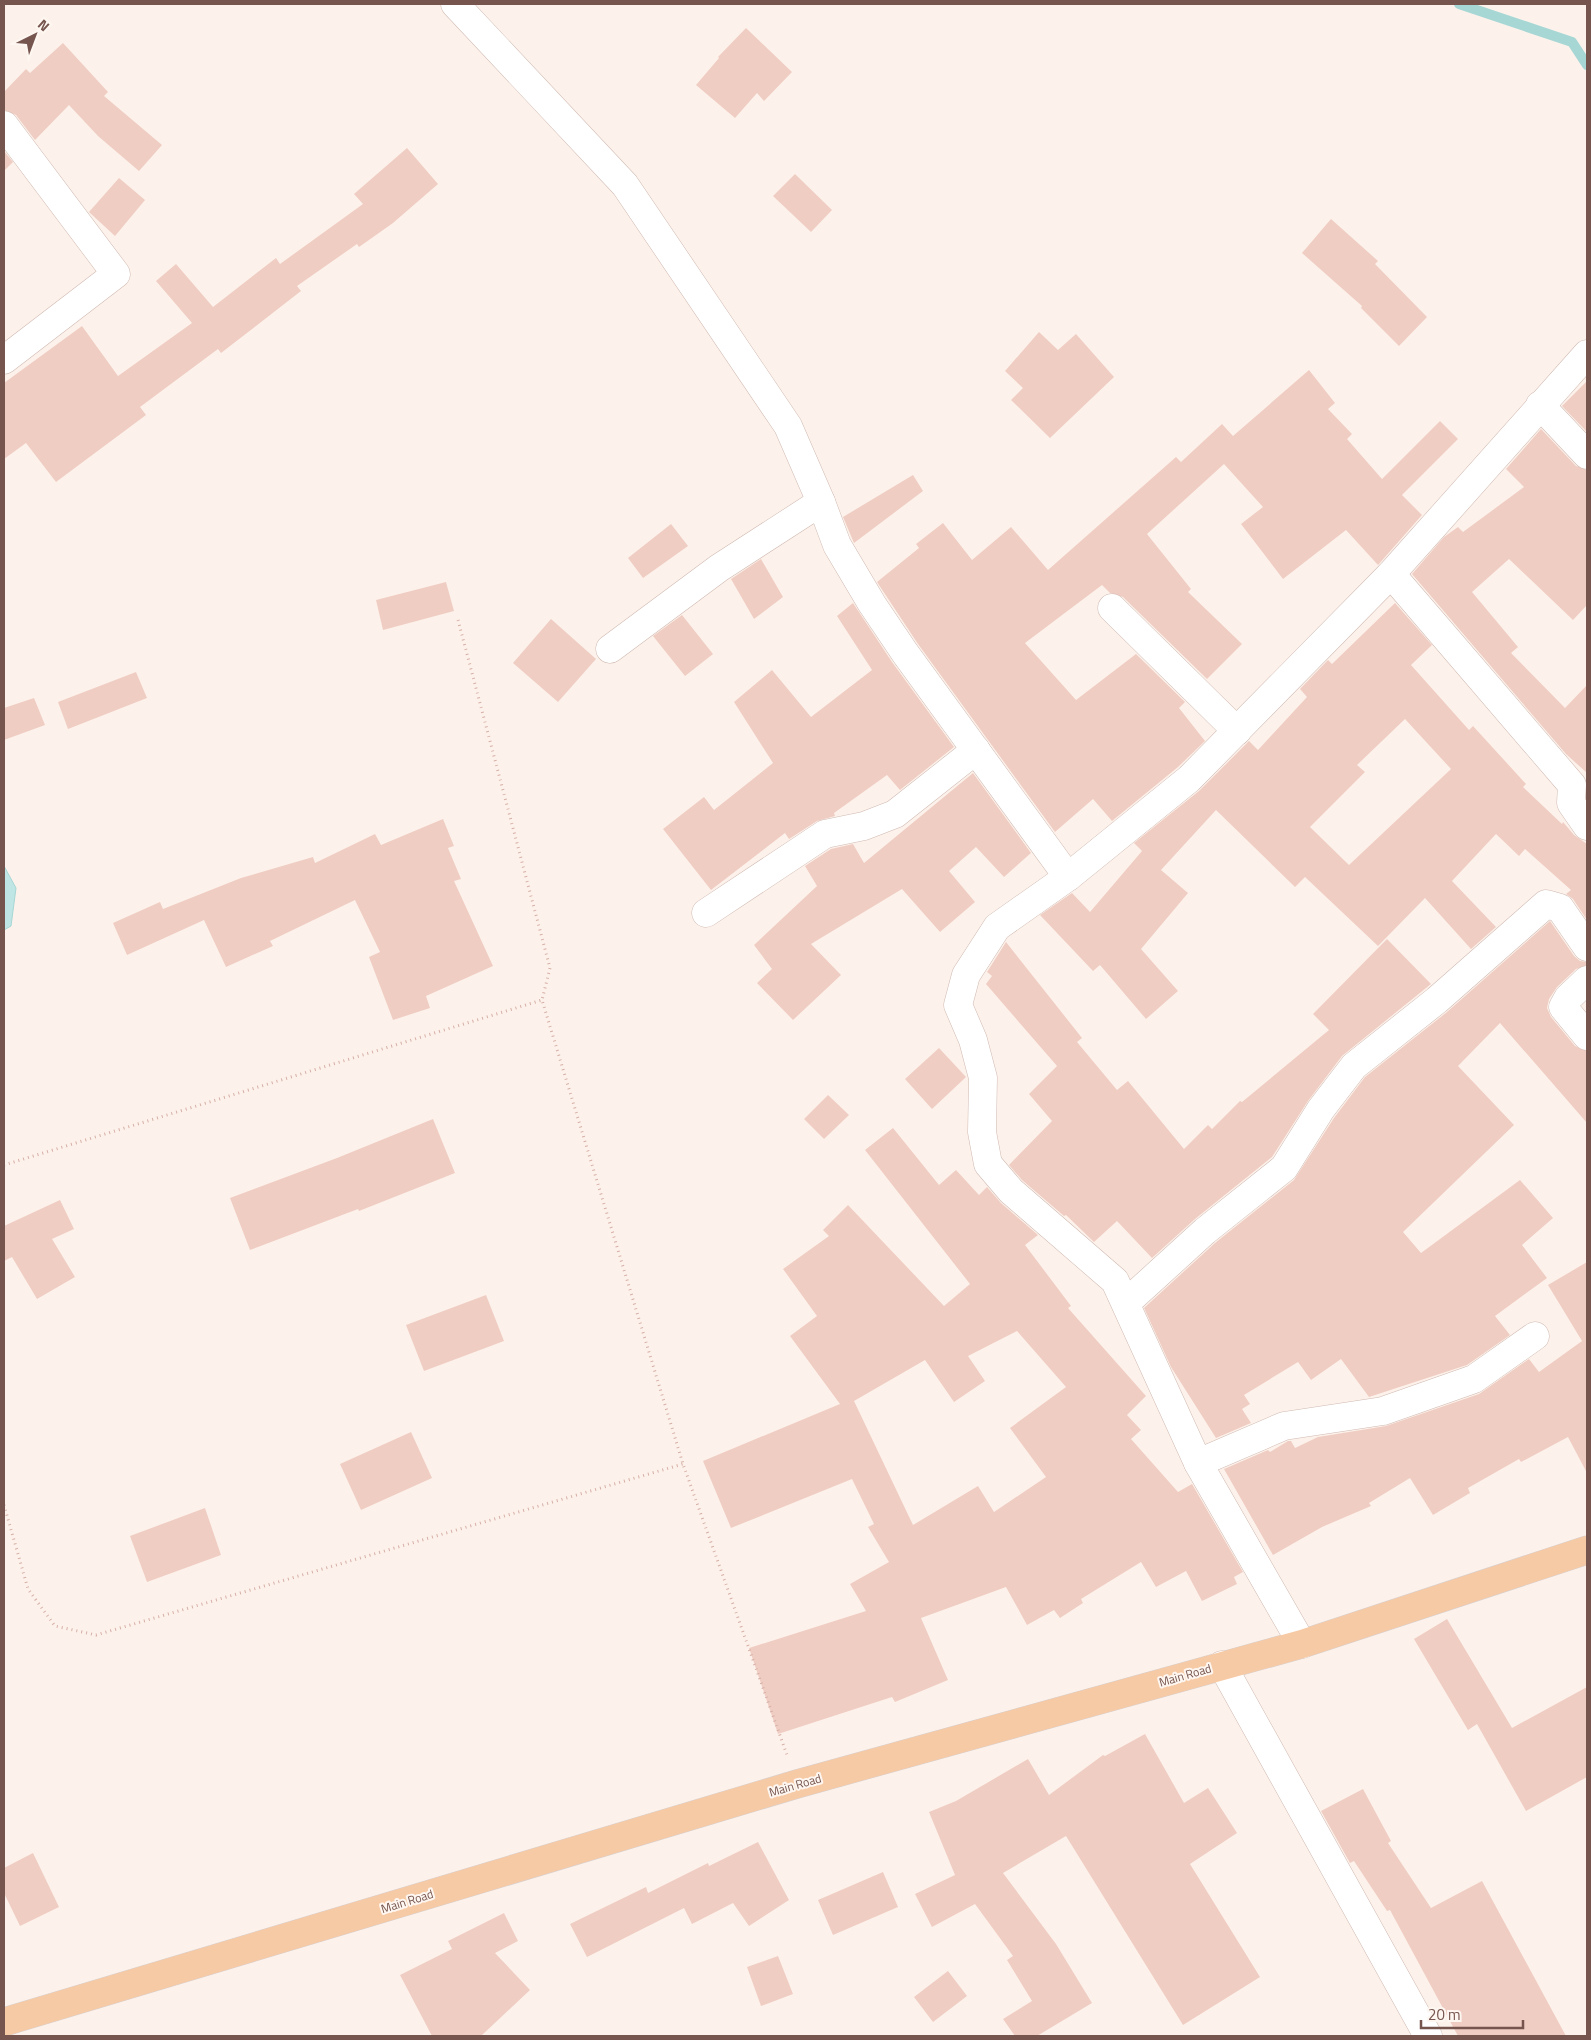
<svg xmlns="http://www.w3.org/2000/svg" width="1591" height="2040" font-family="'Titillium Web',sans-serif">
<rect width="100%" height="100%" fill="#fcf2eb"/>
<polygon fill="#bfe5e4" stroke="#a6d7d5" points="4,866 16,888 11,926 4,930"/>
<g fill="none" stroke-linecap="round" stroke-linejoin="round">
<polyline stroke="#a6d7d5" stroke-width="10" points="1459,4 1572,42 1587,65"/>
</g>
<g fill="#f0cdc3" fill-rule="evenodd">
<polygon points="746,28 792,72 764,101 757,93 735,118 696,85 719,58 718,57"/>
<polygon points="63,43 108,92 104,96 162,145 139,171 98,136 69,105 35,140 16,115 4,110 4,92 26,69 30,73"/>
<polygon points="407,148 438,184 393,223 359,247 357,244 297,286 301,291 221,353 218,349 140,407 146,415 56,482 26,443 4,459 4,383 82,326 118,376 192,323 156,281 176,264 213,307 276,258 280,264 363,204 354,194"/>
<polygon points="4,151 13,162 4,171"/>
<polygon points="795,174 832,210 811,232 773,196"/>
<polygon points="119,178 145,200 115,236 89,212"/>
<polygon points="1331,219 1378,261 1375,264 1427,317 1399,346 1361,308 1362,306 1302,253"/>
<polygon points="1039,332 1058,350 1076,334 1114,377 1050,438 1011,400 1023,388 1005,371"/>
<polygon points="1309,370 1335,403 1328,409 1352,434 1347,439 1382,479 1440,421 1458,439 1402,495 1422,515 1378,565 1346,530 1283,579 1241,524 1263,507 1224,464 1147,534 1191,589 1188,592 1242,644 1207,679 1123,597 1110,593 1102,585 1025,643 1076,700 1136,654 1185,702 1179,708 1205,741 1178,767 1112,821 1093,799 1055,832 918,644 877,582 919,548 916,544 943,523 972,560 1011,527 1048,570 1176,457 1181,462 1222,424 1233,436"/>
<polygon points="1587,381 1587,432 1562,406"/>
<polygon points="1541,429 1576,466 1587,470 1587,605 1573,620 1509,559 1472,592 1518,647 1511,653 1565,708 1587,685 1587,773 1566,754 1412,574 1444,537 1458,527 1463,532 1524,487 1506,469"/>
<polygon points="913,475 923,491 854,543 843,517"/>
<polygon points="671,524 688,546 643,578 628,558"/>
<polygon points="761,559 783,597 754,619 731,579"/>
<polygon points="446,582 454,611 383,630 376,600"/>
<polygon points="853,603 892,662 954,747 900,790 887,775 834,813 835,816 817,821 789,839 785,833 711,890 663,829 704,797 714,810 773,763 734,702 772,670 811,717 872,670 837,616"/>
<path d="M1395,603L1432,645L1411,665L1469,730L1473,726L1526,784L1523,787L1562,824L1563,822L1574,835L1587,844V920L1573,899L1566,894L1571,890L1525,849L1519,856L1496,834L1452,881L1496,927L1471,949L1425,898L1378,946L1305,877L1295,887L1216,810L1161,870L1188,893L1141,949L1178,991L1146,1019L1100,965L1093,971L1040,915L1072,893L1090,912L1142,851L1134,843L1199,791L1249,741L1258,750L1307,697L1300,689L1328,660L1332,664ZM1405,719L1451,769L1349,865L1310,827L1365,772L1357,765Z"/>
<polygon points="682,615 713,654 685,676 653,636"/>
<polygon points="551,619 596,659 558,702 513,663"/>
<polygon points="136,672 147,698 68,729 58,702"/>
<polygon points="34,698 45,725 4,740 4,708"/>
<polygon points="973,773 1031,853 1004,877 976,847 949,871 975,902 940,932 902,889 811,944 841,975 793,1020 757,983 772,969 754,945 817,886 805,866 831,849 853,844 864,863"/>
<polygon points="443,819 454,846 448,848 461,879 454,881 493,966 426,996 430,1008 393,1020 369,957 380,952 355,900 270,941 273,946 226,967 204,920 127,955 113,923 160,902 163,909 241,878 313,857 315,863 375,834 381,845"/>
<polygon points="1550,921 1574,956 1580,961 1587,962 1587,965 1576,969 1557,987 1549,999 1547,1008 1551,1017 1575,1046 1587,1051 1587,1123 1500,1023 1458,1066 1514,1125 1403,1232 1421,1253 1520,1180 1553,1218 1522,1245 1547,1278 1495,1316 1510,1335 1467,1365 1369,1397 1341,1359 1311,1380 1298,1362 1244,1395 1250,1404 1242,1409 1251,1423 1216,1438 1171,1367 1144,1308 1215,1243 1294,1180 1334,1118 1365,1077 1447,1012"/>
<polygon points="1387,939 1431,984 1342,1056 1308,1101 1272,1157 1195,1219 1152,1258 1117,1221 1094,1242 1066,1215 1064,1216 1022,1180 1009,1165 1052,1121 1029,1094 1057,1066 986,984 992,976 987,972 1006,942 1082,1038 1077,1042 1117,1090 1128,1081 1184,1149 1208,1125 1212,1129 1240,1101 1242,1102 1329,1030 1313,1014"/>
<polygon points="939,1048 966,1077 932,1109 905,1079"/>
<polygon points="828,1095 849,1115 824,1139 804,1119"/>
<polygon points="433,1119 455,1173 359,1211 358,1209 250,1250 230,1198 337,1158"/>
<path d="M893,1128L939,1185L956,1170L979,1195L987,1187L1001,1203L1038,1235L1025,1245L1071,1306L1068,1308L1146,1396L1127,1415L1141,1430L1131,1439L1178,1492L1192,1484L1243,1572L1234,1577L1237,1584L1202,1601L1186,1571L1156,1587L1141,1562L1081,1599L1083,1603L1060,1618L1054,1610L1027,1625L1006,1587L921,1618L948,1680L895,1702L892,1697L778,1734L749,1648L866,1611L850,1584L889,1562L868,1527L874,1524L852,1479L731,1528L703,1461L840,1404L790,1336L817,1316L783,1269L829,1236L823,1230L848,1205L944,1306L970,1284L865,1150ZM1017,1331L1066,1387L1010,1428L1046,1477L994,1512L978,1486L913,1525L854,1401L925,1360L954,1402L985,1381L968,1356Z"/>
<polygon points="60,1200 74,1229 52,1239 75,1277 37,1299 12,1257 4,1261 4,1226"/>
<polygon points="1587,1262 1587,1473 1568,1437 1521,1462 1519,1459 1468,1488 1470,1493 1433,1515 1410,1478 1369,1503 1371,1506 1322,1527 1273,1555 1224,1469 1268,1450 1270,1452 1288,1441 1291,1441 1295,1448 1318,1437 1386,1426 1479,1394 1529,1359 1539,1372 1582,1341 1548,1285"/>
<polygon points="486,1295 504,1341 424,1371 406,1325"/>
<polygon points="411,1432 432,1478 361,1510 340,1464"/>
<polygon points="205,1508 221,1555 147,1582 130,1536"/>
<polygon points="1447,1619 1512,1728 1587,1687 1587,1777 1526,1811 1477,1724 1468,1730 1414,1639"/>
<polygon points="1145,1734 1184,1803 1208,1788 1237,1833 1190,1864 1260,1977 1183,2025 1066,1836 1003,1873 1056,1944 1092,2003 1037,2036 1015,2036 1003,2019 1032,2001 1007,1960 1013,1956 975,1904 932,1927 915,1894 955,1875 929,1812 956,1801 1028,1759 1049,1795 1103,1755 1105,1756"/>
<polygon points="1363,1789 1391,1841 1388,1843 1431,1908 1482,1881 1566,2036 1458,2036 1390,1910 1387,1911 1354,1861 1350,1863 1321,1811"/>
<polygon points="758,1842 789,1900 749,1926 733,1903 692,1924 684,1908 587,1957 570,1924 646,1887 648,1893 708,1863 709,1866"/>
<polygon points="33,1853 59,1907 20,1926 4,1893 4,1868"/>
<polygon points="883,1872 898,1907 833,1935 818,1900"/>
<polygon points="504,1913 518,1941 495,1953 530,1990 481,2036 432,2036 400,1975 452,1949 448,1941"/>
<polygon points="778,1956 793,1994 761,2006 747,1967"/>
<polygon points="948,1971 967,1996 933,2022 914,1997"/>
</g>
<g fill="none" stroke-linecap="round" stroke-linejoin="round">
<defs>
<g id="minor">
<polyline points="455,4 625,185 788,426 821,502 837,545 872,604 905,653 1068,877"/>
<polyline points="4,125 116,274 4,360"/>
<polyline points="1540,405 1587,455"/>
<polyline points="1391,574 1572,785 1571,803 1587,826"/>
<polyline points="1112,608 1237,731"/>
<polyline points="610,649 719,568 821,502"/>
<polyline points="706,913 825,834 864,826 895,814 976,750"/>
<polyline points="1587,980 1568,998 1563,1007 1587,1036"/>
<polyline points="1126,1303 1205,1231 1284,1168 1321,1109 1354,1066 1437,1000 1546,904 1560,908 1587,947"/>
<polyline points="1198,1463 1284,1426 1383,1411 1474,1379 1535,1336"/>
<polyline points="1302,1644 1198,1463 1115,1281 1011,1191 988,1164 982,1132 983,1078 973,1040 958,1005 966,975 997,927 1068,877 1189,779 1391,574 1587,354"/>
<polyline points="1222,1665 1428,2036"/>
</g>
<polyline id="major" points="4,2022 797,1784 1302,1644 1587,1550"/>
</defs>
<use href="#minor" stroke="#d0bab2" stroke-width="29"/>
<use href="#major" stroke="#d9cfcd" stroke-width="29"/>
<g stroke="#d6afa6" stroke-width="3" stroke-dasharray="1 4" stroke-linecap="butt">
<polyline points="458,620 550,968 542,1000"/>
<polyline points="4,1165 542,1000 683,1464 787,1755"/>
<polyline points="4,1505 28,1589 55,1626 96,1635 683,1464"/>
</g>
<use href="#minor" stroke="#fff" stroke-width="28"/>
<use href="#major" stroke="#f7caa6" stroke-width="28"/>
</g>
<g text-anchor="middle" dominant-baseline="central" stroke-width="4" stroke-linejoin="round" paint-order="stroke">
<g font-size="12" fill="#76554e" stroke="#fef7f1">
<text transform="translate(1185 1675) rotate(-16)">Main Road</text>
<text transform="translate(795 1785) rotate(-16)">Main Road</text>
<text transform="translate(407 1901) rotate(-17)">Main Road</text>
</g>
</g>
<rect width="1591" height="2040" fill="none" stroke="#76554e" stroke-width="10"/>
<g transform="translate(35 35) rotate(42)" stroke="#fef7f1" stroke-width="4" paint-order="stroke">
<path d="M0-4L9 19L0 12L-9 19Z" fill="#76554e"/>
<text y="-8" font-size="14" font-weight="bold" text-anchor="middle" fill="#76554e">N</text>
</g>
<path d="M1421 2020v8h102v-8" fill="none" stroke="#76554e" stroke-width="2.5"/>
<text x="1428" y="2020" font-size="15" fill="#76554e" stroke="#fef7f1" stroke-width="4" paint-order="stroke">20 m</text>
</svg>
